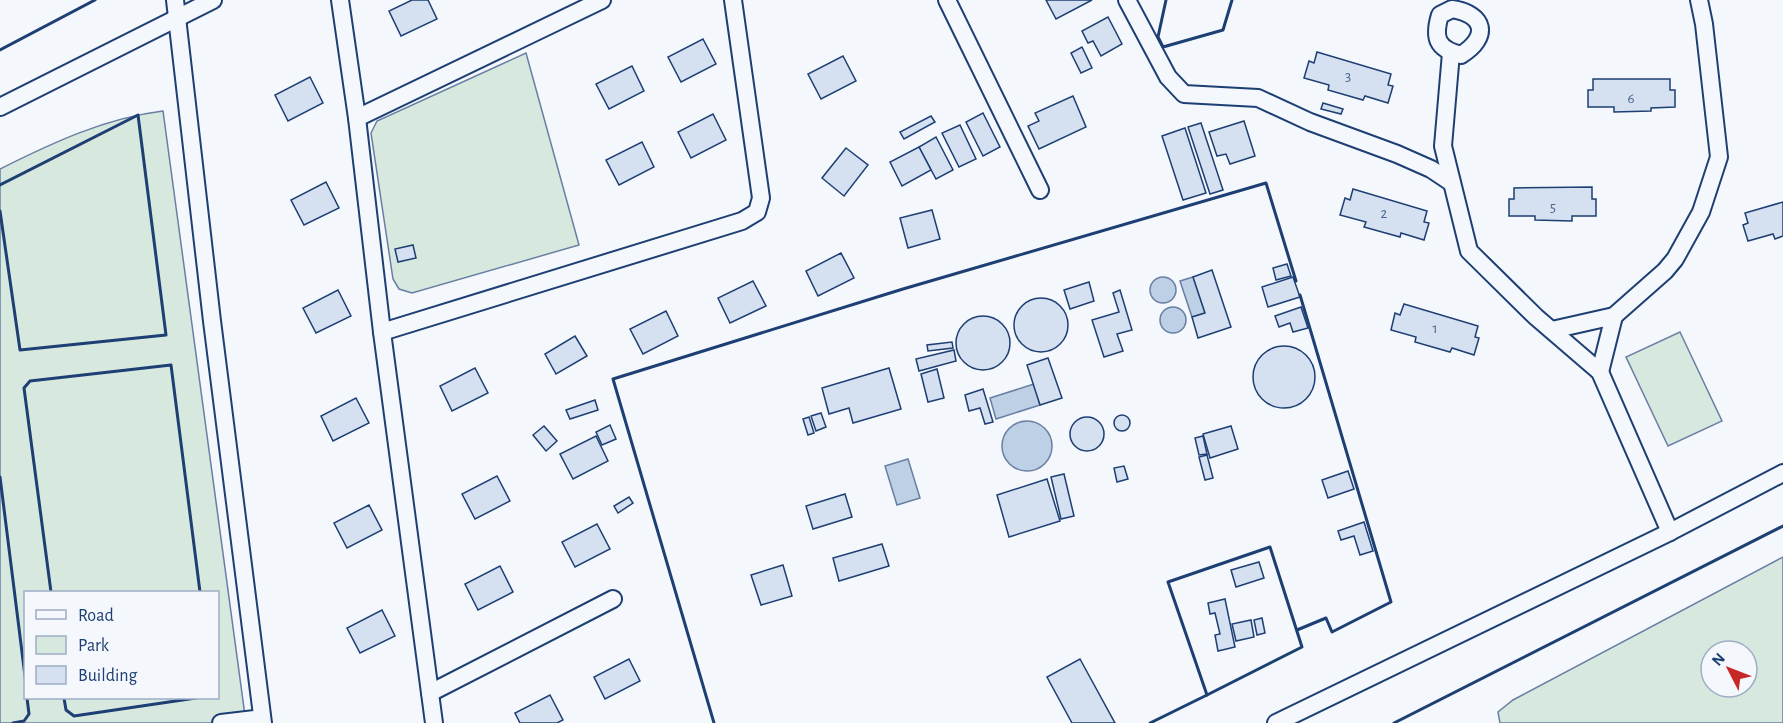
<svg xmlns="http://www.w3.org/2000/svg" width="1783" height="723" font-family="'Alegreya Sans',sans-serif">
<rect width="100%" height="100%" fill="#f4f7fb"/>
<g fill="#d7e8df" stroke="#687fa3" stroke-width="1.5" fill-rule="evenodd">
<polygon points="526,53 579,245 412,293 399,289 393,279 371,133 377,121"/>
<path d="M163,111L246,723H0V169C52,143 105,118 163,111ZM26,592H218V698H26Z"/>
<polygon points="1680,332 1722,421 1668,446 1626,357"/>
<path d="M1783,557V723H1500L1498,712L1513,700ZM1711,651H1747V687H1711Z"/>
</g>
<g fill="#bed0e5" stroke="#687fa3" stroke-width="1.5">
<polygon points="1193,277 1205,313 1192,317 1180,281"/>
<circle cx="1163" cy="290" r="13"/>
<circle cx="1173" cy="320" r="13"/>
<polygon points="1034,384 1040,405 996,419 990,398"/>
<circle cx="1027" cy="446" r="25"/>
<polygon points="908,459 920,498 897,505 885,466"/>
</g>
<g fill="#d5e0f0" stroke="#1d3f73" stroke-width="1.5">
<polygon points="412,0 428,0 437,19 401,36 389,11"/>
<polygon points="1046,0 1092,0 1056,19"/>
<polygon points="1108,17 1122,44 1101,56 1093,41 1088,43 1082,31"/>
<polygon points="703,39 716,64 681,82 668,57"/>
<polygon points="1082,47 1092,68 1081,73 1071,53"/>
<polygon points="1317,52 1391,74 1388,85 1393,86 1388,103 1365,96 1363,100 1328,90 1329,85 1304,78 1309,61 1314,63"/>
<polygon points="843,56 856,81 821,99 808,74"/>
<polygon points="632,66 644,91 609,109 596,84"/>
<polygon points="310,77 323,103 288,121 275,95"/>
<polygon points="1593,79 1670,79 1670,90 1675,90 1675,107 1651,108 1651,111 1614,112 1614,107 1588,107 1588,90 1593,90"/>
<polygon points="1073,96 1086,127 1039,149 1028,126 1039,121 1035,113"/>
<polygon points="1323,103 1343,109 1341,114 1321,109"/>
<polygon points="983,113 1000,147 983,156 966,122"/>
<polygon points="713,114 726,140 691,158 678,132"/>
<polygon points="931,116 935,122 904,139 900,132"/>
<polygon points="1244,121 1255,156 1230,164 1226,154 1217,156 1209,132"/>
<polygon points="1201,123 1223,190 1210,194 1188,127"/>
<polygon points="960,125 976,159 959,167 942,133"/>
<polygon points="1185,128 1206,193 1183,200 1162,136"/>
<polygon points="936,137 953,170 936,179 919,147"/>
<polygon points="642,142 654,167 619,185 606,160"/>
<polygon points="919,147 931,170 902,186 890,162"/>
<polygon points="846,148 868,165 844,196 822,178"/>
<polygon points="326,182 339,208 304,225 291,200"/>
<polygon points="1592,187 1592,199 1596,199 1596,216 1572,216 1572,221 1535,220 1535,216 1509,216 1509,199 1514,199 1514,188"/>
<polygon points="1353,189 1427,211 1424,222 1429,223 1424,240 1401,233 1400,237 1364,227 1366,222 1340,215 1345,198 1350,200"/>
<polygon points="1783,202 1783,236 1775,239 1773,234 1748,241 1743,225 1748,223 1745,213"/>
<polygon points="932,210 940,239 908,248 900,218"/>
<polygon points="413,245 416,258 398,262 395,249"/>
<polygon points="841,253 854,278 818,296 806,271"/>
<polygon points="1287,264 1291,276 1276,280 1273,268"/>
<polygon points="1212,270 1231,327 1198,338 1192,317 1205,313 1193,277"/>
<polygon points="1293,277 1300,297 1268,307 1262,287"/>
<polygon points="753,281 766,306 730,323 718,298"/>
<polygon points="1089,282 1094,301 1070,309 1064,290"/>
<polygon points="338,290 351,316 316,333 303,308"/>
<polygon points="1120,290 1132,330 1117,334 1123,351 1104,357 1092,320 1119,312 1113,293"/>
<circle cx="1041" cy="325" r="27"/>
<polygon points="1404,304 1478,326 1475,337 1479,338 1474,355 1452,348 1450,352 1415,342 1416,337 1391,330 1395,313 1400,315"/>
<polygon points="1301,307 1308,328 1293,332 1290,323 1279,327 1275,316"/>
<polygon points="666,311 678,336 643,354 630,329"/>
<circle cx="983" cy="343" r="27"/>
<polygon points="575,336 587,356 556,374 545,354"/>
<polygon points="952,342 953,348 928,351 927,345"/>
<circle cx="1284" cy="377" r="31"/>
<polygon points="954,350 956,361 919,371 916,359"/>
<polygon points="1048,358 1062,398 1040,405 1027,365"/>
<polygon points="475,368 488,393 452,411 440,386"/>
<polygon points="889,368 901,409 853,423 849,408 829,414 822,388"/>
<polygon points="937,369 944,398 928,402 921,374"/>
<polygon points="983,389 993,422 985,424 980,408 969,411 965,395"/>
<polygon points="356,398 369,423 333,441 321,416"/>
<polygon points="595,400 598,410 570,419 566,410"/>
<polygon points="821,413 826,427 816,431 811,416"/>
<circle cx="1122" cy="423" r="8"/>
<circle cx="1087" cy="434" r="17"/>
<polygon points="809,417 814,433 808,435 803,419"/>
<polygon points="610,425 616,439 602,445 596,432"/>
<polygon points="544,426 557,441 546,451 533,435"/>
<polygon points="1231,426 1238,449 1210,458 1203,434"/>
<polygon points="596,436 608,461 573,479 560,454"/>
<polygon points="1203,436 1207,454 1199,455 1195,438"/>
<polygon points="1207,455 1213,478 1205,480 1199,457"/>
<polygon points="1124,466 1128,479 1117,482 1114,468"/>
<polygon points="1348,471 1354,489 1328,498 1322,480"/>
<polygon points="1064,474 1074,516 1061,519 1051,477"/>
<polygon points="497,476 510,501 475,519 462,494"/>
<polygon points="1047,479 1060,521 1009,537 997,495"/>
<polygon points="845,494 852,517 813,529 806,506"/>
<polygon points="629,497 633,503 618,513 614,506"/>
<polygon points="369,505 382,530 347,548 334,523"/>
<polygon points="1364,522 1373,551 1360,555 1354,536 1341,540 1338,531"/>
<polygon points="597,524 610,549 575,567 562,542"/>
<polygon points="882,544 889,566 839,581 833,558"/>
<polygon points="1259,562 1264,578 1236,587 1231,570"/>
<polygon points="783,565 792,596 761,605 751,575"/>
<polygon points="500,566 513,592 478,610 465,584"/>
<polygon points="1225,599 1235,647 1218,651 1215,635 1220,634 1215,613 1210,614 1208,603"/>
<polygon points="382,610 395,636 360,653 347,628"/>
<polygon points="1262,618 1265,633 1257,635 1254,620"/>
<polygon points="1251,620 1254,637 1236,641 1232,624"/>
<polygon points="629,659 640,681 605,699 594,677"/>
<polygon points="1080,659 1115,723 1072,723 1047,677"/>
<polygon points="550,695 563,720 557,723 520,723 515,713"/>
</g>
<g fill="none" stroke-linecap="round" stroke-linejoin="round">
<defs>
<g id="minor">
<polyline points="175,0 212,321 263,723"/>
<polyline points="340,0 357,118 382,332 434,723"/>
<polyline points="947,0 1040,190"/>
<polyline points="1127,0 1168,77 1184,94 1258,98 1310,122 1397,154 1431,169 1452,183"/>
<path d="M1452,9C1485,14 1490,37 1461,55C1437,49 1433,38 1440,15Z"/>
<polyline points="1451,53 1443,146 1469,251 1536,317 1600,372 1670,532"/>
<polyline points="0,107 213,0"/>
<polyline points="357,118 602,0"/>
<polyline points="1552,330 1614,316 1665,271 1675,259 1701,212 1719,157 1704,24 1699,0"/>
<polyline points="382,332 742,221 757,212 761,198 733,0"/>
<polyline points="1600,372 1614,316"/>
<polyline points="430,693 613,599"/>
<polyline points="221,723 262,718"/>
<polyline points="1276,723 1670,532 1783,473"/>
</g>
</defs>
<use href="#minor" stroke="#1d3f73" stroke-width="20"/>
<use href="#minor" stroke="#f4f7fb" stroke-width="16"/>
<g stroke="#1d3f73" stroke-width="3">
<polyline points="1166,0 1158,37 1163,47 1223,30 1232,0"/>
<polyline points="0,50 95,0"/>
<polyline points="0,185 138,115 166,335 20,350 0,211"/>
<polyline points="0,477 26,684"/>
<polygon points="1270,547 1302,647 1207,695 1168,582"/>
<polyline points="51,592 24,388 30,381 171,365 200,592"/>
<polyline points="1297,630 1326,618 1332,632 1391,602 1300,295"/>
<polyline points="64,698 66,710 74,716 196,698"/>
<polyline points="13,723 24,721 29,714 27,698"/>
<polyline points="714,723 613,379 903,289 1266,183 1296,281"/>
<polyline points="1150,723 1207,695"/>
<polyline points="1394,723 1783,526"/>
</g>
</g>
<g text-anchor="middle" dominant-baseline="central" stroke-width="4.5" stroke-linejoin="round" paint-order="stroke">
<g font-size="15" fill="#4b6792">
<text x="1348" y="76">3</text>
<text x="1631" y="98">6</text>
<text x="1553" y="207">5</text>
<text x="1384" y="213">2</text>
<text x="1435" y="328">1</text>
</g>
</g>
<rect x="24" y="591" width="195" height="108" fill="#f4f7fb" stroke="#9eadc5" stroke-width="1.5"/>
<rect x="36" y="610" width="30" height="9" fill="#f4f7fb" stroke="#9eadc5" stroke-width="1.5"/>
<text x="78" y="621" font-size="18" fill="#1d3f73">Road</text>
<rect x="36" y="636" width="30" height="18" fill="#d7e8df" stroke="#9eadc5" stroke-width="1.5"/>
<text x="78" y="651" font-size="18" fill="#1d3f73">Park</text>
<rect x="36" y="666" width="30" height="18" fill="#d5e0f0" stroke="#9eadc5" stroke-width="1.5"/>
<text x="78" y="681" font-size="18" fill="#1d3f73">Building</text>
<g transform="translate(1729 669) rotate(312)"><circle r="28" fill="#f4f7fb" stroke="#9eadc5" stroke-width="1.5"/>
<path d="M0-4.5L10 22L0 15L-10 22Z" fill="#c62828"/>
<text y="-9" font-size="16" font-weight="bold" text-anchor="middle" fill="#1d3f73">N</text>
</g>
</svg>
